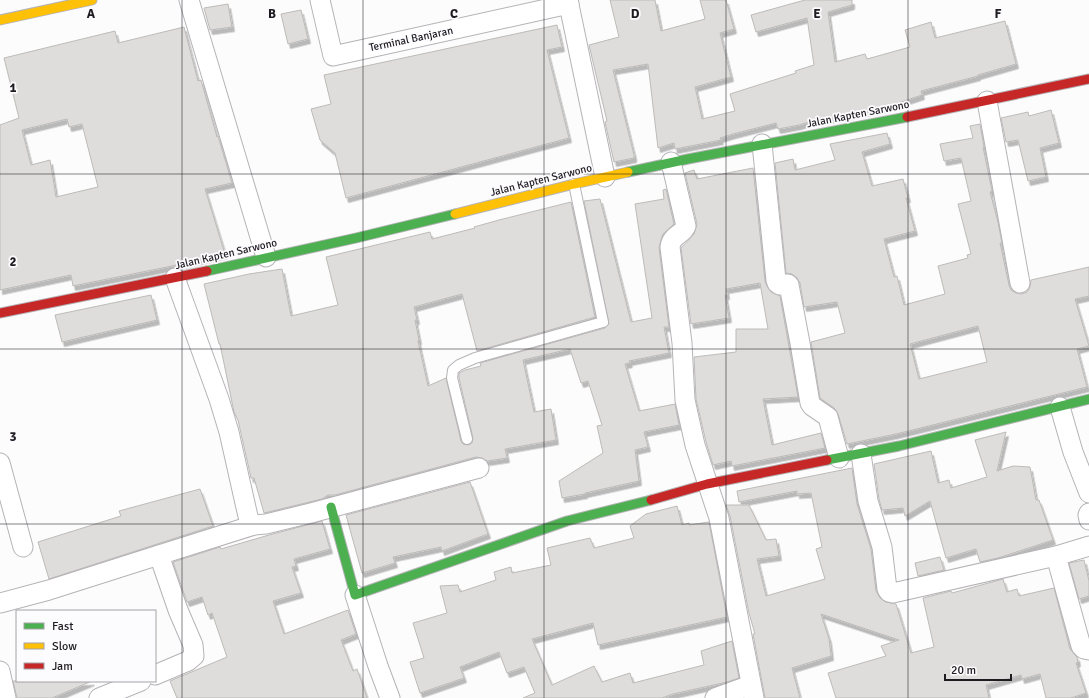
<svg xmlns="http://www.w3.org/2000/svg" width="1089" height="698" font-family="Signika,sans-serif">
<defs>
<filter id="shadow"><feDropShadow dx="2.5" dy="4.5" stdDeviation="0" flood-color="#0004"/></filter>
</defs>
<rect width="100%" height="100%" fill="#fcfcfd"/>
<g fill="#dfdddb" stroke="#bdbbb8" fill-rule="evenodd" filter="url(#shadow)">
<polygon points="610,0 655,0 661,31 705,19 700,0 726,0 734,29 720,33 731,77 695,87 702,119 735,111 730,94 796,73 795,71 814,65 807,18 756,32 751,15 805,0 852,0 852,5 828,12 835,62 865,54 867,59 910,47 905,30 931,22 935,38 1005,21 1016,64 978,75 978,76 921,91 922,95 880,109 822,120 821,118 799,125 778,129 776,123 733,134 720,138 721,140 675,149 674,143 658,148 648,64 613,70 634,155 634,158 614,162 605,122 607,121 589,45 619,37"/>
<polygon points="228,4 232,27 210,30 204,8"/>
<polygon points="301,10 308,39 288,44 281,14"/>
<polygon points="557,25 562,47 547,50 569,138 346,198 335,153 320,140 311,109 331,104 324,75"/>
<path d="M184,27L198,81L201,80L217,137L218,136L232,183L205,189L225,254L172,266L73,286L71,275L0,290V125L19,118L4,58L115,31L118,43ZM67,119L69,127L82,124L98,187L56,197L50,160L31,165L22,130Z"/>
<polygon points="1051,110 1059,143 1040,148 1046,177 1028,181 1018,140 1006,142 1001,118 1028,112 1029,116"/>
<path d="M980,124L984,147H983L992,191L990,192L998,222L1002,243H1000L1009,285L1011,290L1016,293L1022,294L1027,292L1030,287L1031,280L1089,267V296L1075,299L1089,346L1077,349L1087,387L896,434L847,444L838,414L834,408L820,398L811,342L845,333L837,302L804,307L800,283L797,278L792,274L786,273L775,163L793,159L795,170L835,160L830,144L887,133L890,144L862,152L872,186L903,179L908,198H906L915,231L884,239L894,277L897,276L904,305L945,294L938,266L968,258L967,255L971,254L958,204L971,201L961,158L944,161L940,144L973,138L970,126ZM978,326L987,362L919,379L910,344Z"/>
<polygon points="753,168 765,281 767,286 771,292 780,296 798,397 763,399 772,445 821,433 825,448 732,466 731,461 713,465 706,442 696,399 694,357 736,352 736,329 768,329 760,283 726,289 727,295 725,295 729,318 691,324 681,248 694,234 697,224 685,173 694,170 697,179"/>
<polygon points="666,189 674,224 663,234 661,240 659,248 669,327 664,327 669,353 629,361 630,363 625,364 639,411 675,404 679,425 644,432 648,447 635,450 639,481 585,493 585,494 562,498 559,481 603,453 597,426 602,425 588,381 581,383 570,349 523,360 534,412 551,409 556,440 505,449 507,458 487,461 482,458 476,457 335,495 328,495 322,499 264,513 254,478 251,478 238,420 234,412 220,344 219,344 204,284 249,274 282,269 291,316 338,305 326,257 430,232 432,239 475,228 474,227 499,220 571,202 595,317 477,351 462,294 414,307 417,320 415,320 419,340 418,341 428,386 446,378 461,441 463,444 468,445 472,443 473,438 459,378 459,373 465,370 481,366 480,363 605,328 609,324 584,201 600,199 631,322 652,318 635,204 664,199 663,190"/>
<polygon points="151,295 157,320 62,342 55,315"/>
<polygon points="1006,432 997,471 1013,466 1030,467 1036,500 1039,500 1053,540 998,558 980,562 976,549 946,558 930,501 905,516 903,508 882,510 879,499 874,464 931,451 938,483 949,480 951,488 987,477 975,440"/>
<polygon points="852,468 857,504 871,549 876,591 880,598 886,602 896,604 911,653 934,647 923,598 951,591 952,593 1003,579 1007,592 1017,589 1019,596 1054,588 1070,649 1077,657 1078,662 1076,663 1086,693 1071,698 1046,698 1040,674 1022,679 1021,675 986,685 989,698 836,698 828,673 886,656 881,646 899,640 821,614 829,639 831,656 792,668 800,698 765,698 753,634 755,634 749,613 730,516 726,505 749,505 766,540 776,539 779,556 757,559 766,596 825,579 816,549 822,547 811,493 797,494 797,491 739,502 737,491"/>
<polygon points="470,482 488,534 442,551 441,547 393,557 395,563 362,573 346,515"/>
<polygon points="200,489 213,526 49,579 38,542 121,516 119,511"/>
<polygon points="677,506 682,525 689,523 689,525 709,522 727,617 598,645 593,623 532,639 552,685 594,666 602,682 630,673 633,683 704,665 701,651 732,641 739,678 727,682 673,694 662,698 523,698 535,693 524,667 507,673 499,652 460,667 464,678 420,693 410,662 424,658 413,623 447,613 440,586 458,585 460,592 496,580 494,572 511,567 512,573 551,565 547,548 590,538 594,548 634,538 630,526 646,514"/>
<polygon points="322,521 330,549 294,559 296,566 292,567 301,593 273,601 284,634 348,610 356,634 341,640 353,671 357,669 367,698 177,698 170,681 227,657 212,613 208,615 202,597 187,602 173,562 220,547 221,549 269,535"/>
<polygon points="940,557 944,570 918,576 915,563"/>
<polygon points="1084,560 1089,581 1089,596 1079,599 1069,563"/>
<polygon points="13,681 92,681 52,698 17,698"/>
</g>
<g fill="none" stroke-linecap="round" stroke-linejoin="round">
<defs>
<polyline id="lane" points="467,439 452,378 453,370 459,365 475,358 603,322 574,184"/>
<g id="street">
<polyline points="189,0 266,257"/>
<polyline points="320,0 333,56 569,4"/>
<polyline points="568,0 605,177"/>
<polyline points="987,101 1020,283"/>
<polyline points="762,144 776,280 777,283 780,285 788,284 789,285 800,343 810,403 812,406 828,417 839,458"/>
<path d="M671,162L686,226C683,235 672,234 670,247L682,343L685,400L695,445L719,518L754,698"/>
<polyline points="175,278 219,399 229,432 247,512 249,520 254,525 266,524 311,513 479,468"/>
<polyline points="1060,407 1073,452 1089,493"/>
<polyline points="861,454 868,501 882,547 887,589 889,592 893,593 1056,556"/>
<polyline points="0,463 23,547"/>
<polyline points="1089,513 1088,515 1089,520"/>
<polyline points="1089,546 1056,556 1081,646 1084,649 1089,650"/>
<polyline points="355,595 378,666 390,698"/>
<polyline points="0,603 49,590 159,555"/>
<polyline points="0,671 6,698"/>
<polyline points="155,675 188,661 194,656 193,645 178,610 159,555 254,525"/>
<polyline points="99,698 141,681"/>
<polyline points="715,698 751,685"/>
</g>
<g id="fast">
<polyline points="628,172 688,159 907,117"/>
<polyline points="207,271 356,238 455,214"/>
<polyline points="827,460 899,446 1089,399"/>
<polyline points="331,507 355,595 567,521 651,500"/>
</g>
<g id="slow">
<polyline points="0,20 92,0"/>
<polyline points="455,214 574,184 628,172"/>
</g>
<g id="jam">
<polyline points="907,117 1089,79"/>
<polyline points="0,313 207,271"/>
<polyline points="651,500 707,484 827,460"/>
</g>
</defs>
<use href="#lane" stroke="#b5b3b7" stroke-width="12"/>
<use href="#street" stroke="#b5b3b7" stroke-width="21"/>
<use href="#fast" stroke="#b5b3b7" stroke-width="11"/>
<use href="#slow" stroke="#b5b3b7" stroke-width="11"/>
<use href="#jam" stroke="#b5b3b7" stroke-width="11"/>
<use href="#lane" stroke="#fff" stroke-width="10"/>
<use href="#street" stroke="#fff" stroke-width="19"/>
<use href="#fast" stroke="#4caf50" stroke-width="9"/>
<use href="#slow" stroke="#ffc107" stroke-width="9"/>
<use href="#jam" stroke="#c62828" stroke-width="9"/>
</g>
<path fill="none" stroke="#1f1c21" stroke-width="1" stroke-opacity="0.55" d="M182,0V698M363,0V698M544,0V698M726,0V698M908,0V698M0,174H1089M0,349H1089M0,524H1089"/>
<g text-anchor="middle" dominant-baseline="central" stroke-width="3.5" stroke-linejoin="round" paint-order="stroke">
<g font-size="11" fill="#1f1c21" stroke="#fcfbfe">
<text transform="translate(411 39) rotate(-12)">Terminal Banjaran</text>
<text transform="translate(858 114) rotate(-11)">Jalan Kapten Sarwono</text>
<text transform="translate(541 180) rotate(-14)">Jalan Kapten Sarwono</text>
<text transform="translate(226 254) rotate(-13)">Jalan Kapten Sarwono</text>
</g>
</g>
<g font-size="13" text-anchor="middle" font-weight="bold" fill="#1f1c21" stroke="#fcfbfe" stroke-width="3.5" stroke-linejoin="round" paint-order="stroke">
<text x="91" y="18">A</text>
<text x="272" y="18">B</text>
<text x="454" y="18">C</text>
<text x="635" y="18">D</text>
<text x="817" y="18">E</text>
<text x="998" y="18">F</text>
<text x="13" y="92">1</text>
<text x="13" y="266">2</text>
<text x="13" y="441">3</text>
</g>
<rect x="16" y="610" width="140" height="72" fill="#fcfbfe" stroke="#a4a2a6"/>
<rect x="24" y="623" width="20" height="6" fill="#4caf50" stroke="#a4a2a6"/>
<text x="52" y="630" font-size="12" fill="#1f1c21">Fast</text>
<rect x="24" y="643" width="20" height="6" fill="#ffc107" stroke="#a4a2a6"/>
<text x="52" y="650" font-size="12" fill="#1f1c21">Slow</text>
<rect x="24" y="663" width="20" height="6" fill="#c62828" stroke="#a4a2a6"/>
<text x="52" y="670" font-size="12" fill="#1f1c21">Jam</text>
<path d="M945 674v6h66v-6" fill="none" stroke="#1f1c21" stroke-width="2"/>
<text x="951" y="674" font-size="12" fill="#1f1c21" stroke="#fcfbfe" stroke-width="3" paint-order="stroke">20 m</text>
</svg>
